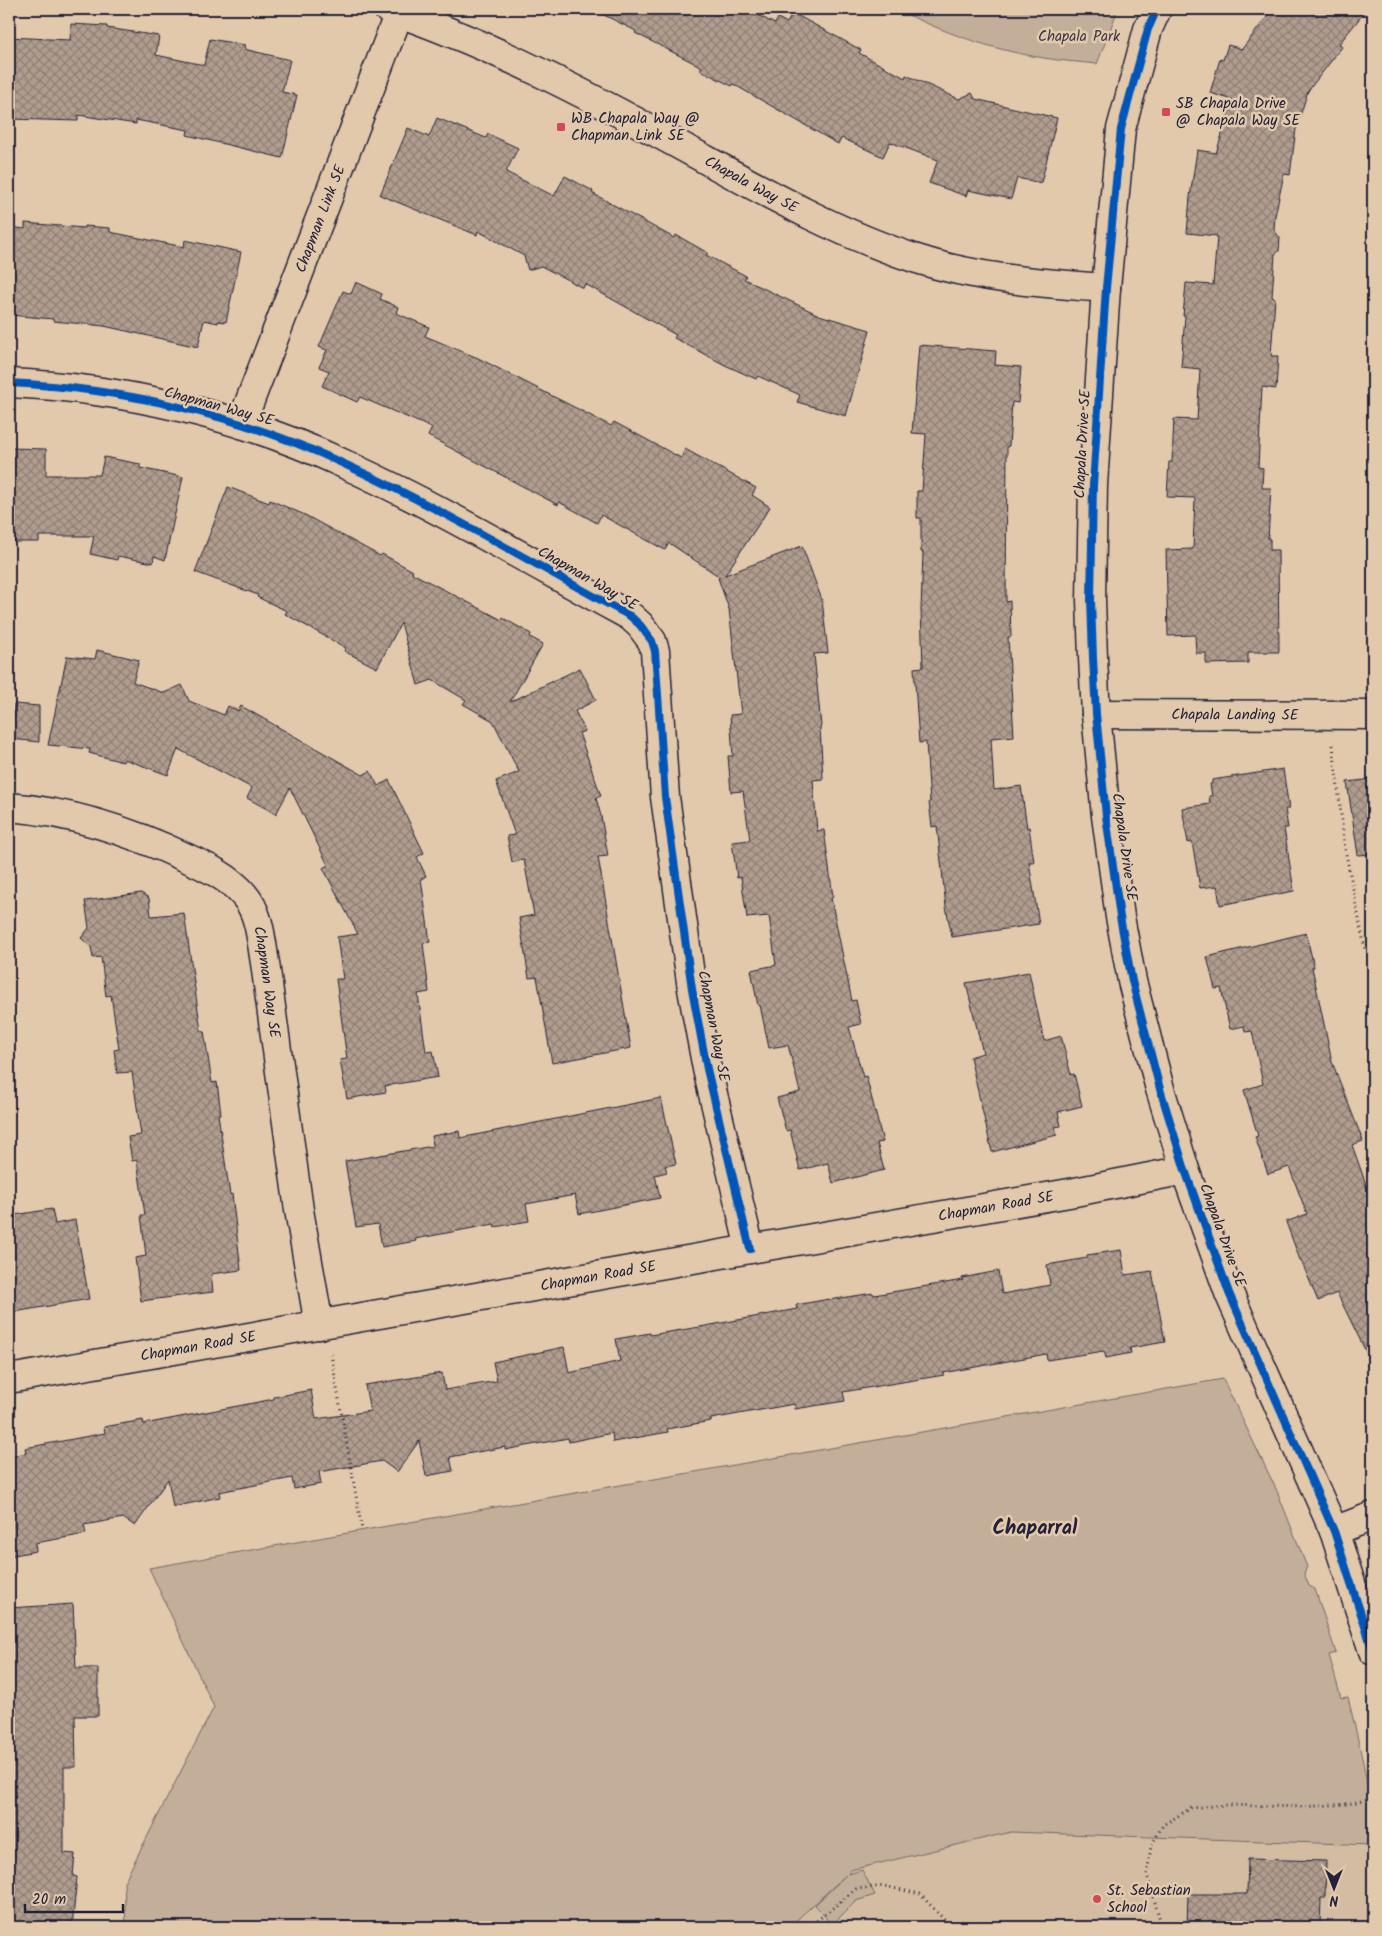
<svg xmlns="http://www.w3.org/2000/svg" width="1382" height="1936" viewBox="0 0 1382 1936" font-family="Kalam,sans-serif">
	<defs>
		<pattern id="building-cross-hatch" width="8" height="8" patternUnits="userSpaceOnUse" patternTransform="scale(1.25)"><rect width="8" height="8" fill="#b09d8e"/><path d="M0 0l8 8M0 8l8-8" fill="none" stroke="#8f8075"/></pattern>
	</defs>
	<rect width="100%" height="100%" fill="#e2c9ab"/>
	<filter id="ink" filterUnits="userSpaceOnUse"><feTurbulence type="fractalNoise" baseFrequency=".02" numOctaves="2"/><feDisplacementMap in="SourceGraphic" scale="10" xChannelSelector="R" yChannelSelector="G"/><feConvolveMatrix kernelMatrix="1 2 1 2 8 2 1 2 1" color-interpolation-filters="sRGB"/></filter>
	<g filter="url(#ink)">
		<path fill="#d3bca2" d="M 1011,1832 L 1373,1845 L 1373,1927 L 789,1927 L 851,1870 Z"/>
		<path fill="#c3ae99" stroke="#72686a" d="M 896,9 L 1118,9 L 1097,64 C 1079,62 1061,61 1044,58 C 992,50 942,32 896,9 Z
			M 1223,1379 L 1277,1491 L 1307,1567 L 1304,1573 L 1309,1586 L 1315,1589 L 1336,1653 L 1329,1655 L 1341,1698 L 1348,1697 C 1359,1745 1373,1795 1373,1845 L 1011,1832 L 851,1870 L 848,1874 L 862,1870 L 875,1895 L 856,1901 L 832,1925 L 815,1905 L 846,1875 L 789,1927 L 126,1927 L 124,1882 L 214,1707 L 149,1568 Z"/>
		<path fill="url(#building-cross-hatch)" stroke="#22223b" d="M 592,9 L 746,9 L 775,24 L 778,18 L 787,23 L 793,13 L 861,50 L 859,53 L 905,78 L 906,75 L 959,99 L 972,93 L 975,99 L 1057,118 L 1041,183 L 1017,178 L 1011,199 L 968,190 L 966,196 L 929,183 L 938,160 L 890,142 L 883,157 L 842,138 L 838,144 L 733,84 L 732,86 L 700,70 L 702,67 L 635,33 L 636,31 Z
			M 1273,9 L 1367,9 L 1339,44 L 1342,47 L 1308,91 L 1296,129 L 1290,175 L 1284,174 L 1275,216 L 1274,230 L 1280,238 L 1279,251 L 1275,254 L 1272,297 L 1275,298 L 1271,356 L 1278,356 L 1276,389 L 1262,387 L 1258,467 L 1263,468 L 1262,488 L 1271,488 L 1268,539 L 1270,539 L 1270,550 L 1278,550 L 1279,652 L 1248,652 L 1248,663 L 1206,664 L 1206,653 L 1196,653 L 1195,635 L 1168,636 L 1166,550 L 1193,549 L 1195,498 L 1167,497 L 1169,462 L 1172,462 L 1174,419 L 1197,420 L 1200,369 L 1181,367 L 1185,316 L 1183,316 L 1186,283 L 1213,285 L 1217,236 L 1187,233 L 1190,197 L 1197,150 L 1216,153 L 1233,100 L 1210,93 L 1220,59 L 1223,60 L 1228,45 L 1242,49 Z
			M 71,24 L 107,26 L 107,28 L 159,36 L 156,55 L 204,65 L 210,39 L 245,45 L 244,49 L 290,60 L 282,92 L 297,95 L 282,158 L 187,135 L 188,130 L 136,120 L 136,124 L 78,115 L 78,121 L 9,119 L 9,37 L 70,40 Z
			M 437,118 L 486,138 L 488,134 L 518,148 L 506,172 L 554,196 L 565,176 L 593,191 L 592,193 L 674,238 L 676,235 L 708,253 L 706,255 L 746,276 L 744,279 L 819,315 L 870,330 L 846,416 L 797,402 L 800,395 L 758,376 L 756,379 L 725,365 L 674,338 L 676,335 L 585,284 L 583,288 L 541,266 L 528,270 L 524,256 L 478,231 L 477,235 L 380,195 L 408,128 L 429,137 Z
			M 25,223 L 84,228 L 84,226 L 110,228 L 110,232 L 184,247 L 185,240 L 241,252 L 226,322 L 218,321 L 218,323 L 204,320 L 198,347 L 104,326 L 53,321 L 53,319 L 10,315 L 12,288 L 9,288 L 9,227 L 25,229 Z
			M 356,282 L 382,294 L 380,299 L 398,307 L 396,313 L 429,327 L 425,336 L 478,358 L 611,426 L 614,422 L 681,458 L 685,449 L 756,488 L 752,495 L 770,507 L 725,575 L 802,546 L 822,600 L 828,653 L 814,654 L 821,726 L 820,727 L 823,779 L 813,780 L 817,831 L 824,830 L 833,897 L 831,898 L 852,1001 L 856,1000 L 861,1024 L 849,1027 L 863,1077 L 866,1076 L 883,1142 L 877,1143 L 884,1170 L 833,1183 L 828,1163 L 800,1170 L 790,1130 L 786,1131 L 777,1098 L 800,1092 L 788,1045 L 769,1048 L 760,1005 L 758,1006 L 751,970 L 776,965 L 769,916 L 747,918 L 741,877 L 737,878 L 732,842 L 750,840 L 743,791 L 731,792 L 728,756 L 733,756 L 730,715 L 741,714 L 729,609 L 718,578 L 720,577 L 669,543 L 665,550 L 601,515 L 597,523 L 559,502 L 558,505 L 428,436 L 432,428 L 360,397 L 357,402 L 322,386 L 329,371 L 319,367 L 327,350 L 319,347 L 343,291 L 351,294 Z
			M 919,345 L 996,351 L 995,365 L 1021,367 L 1018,403 L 1012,402 L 1009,446 L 1007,446 L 1006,602 L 1010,601 L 1011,637 L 1008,637 L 1014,736 L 991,738 L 994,790 L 1021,786 L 1027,828 L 1029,827 L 1034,862 L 1029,862 L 1039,924 L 952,937 L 946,907 L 937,826 L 932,827 L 929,802 L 930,802 L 926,742 L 919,743 L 914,668 L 923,667 L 921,610 L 923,552 L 921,552 L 921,518 L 917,518 L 917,491 L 922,491 L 926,434 L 912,433 Z
			M 10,448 L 46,449 L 46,475 L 100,475 L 104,457 L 140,464 L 140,468 L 183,477 L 165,560 L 154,556 L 153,563 L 118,556 L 117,560 L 90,554 L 94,536 L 39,536 L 39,542 L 14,542 L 13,486 L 10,486 Z
			M 228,487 L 269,503 L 270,500 L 305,515 L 380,556 L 382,554 L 413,571 L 412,573 L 502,620 L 503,618 L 531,634 L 530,637 L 543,644 L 510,702 L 580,668 L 596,700 L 575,711 L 585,731 L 579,733 L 601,796 L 596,798 L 601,816 L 608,856 L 598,857 L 631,1048 L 552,1063 L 537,977 L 529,978 L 519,918 L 534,915 L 524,860 L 512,862 L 507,836 L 515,835 L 496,781 L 519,772 L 493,721 L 463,704 L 466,700 L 432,680 L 418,685 L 401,623 L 377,668 L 344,651 L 346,648 L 285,614 L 287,611 L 257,597 L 258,595 L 195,572 Z
			M 97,650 L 139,660 L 133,682 L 164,693 L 182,685 L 189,701 L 224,715 L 228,706 L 238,711 L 241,706 L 363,775 L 370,771 L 378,786 L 389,780 L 424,853 L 417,857 L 426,876 L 421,879 L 430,942 L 423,943 L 429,992 L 418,994 L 426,1052 L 433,1051 L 438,1077 L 385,1086 L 386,1092 L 347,1099 L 340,1060 L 347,1059 L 336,979 L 343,979 L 337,937 L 358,934 L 323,868 L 328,865 L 290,788 L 276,814 L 247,798 L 252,788 L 178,749 L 168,775 L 124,759 L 123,762 L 89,753 L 90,749 L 48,745 L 67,656 L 95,659 Z
			M 14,704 L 39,706 L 39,742 L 11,739 Z
			M 1283,769 L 1289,809 L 1285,809 L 1288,828 L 1284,828 L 1294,891 L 1220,905 L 1217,886 L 1200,888 L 1192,842 L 1188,843 L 1182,808 L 1210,804 L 1209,796 L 1212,796 L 1210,784 L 1212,784 L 1212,780 Z
			M 1373,779 L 1373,854 L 1358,855 L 1347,782 Z
			M 141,893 L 149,898 L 151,916 L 184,913 L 201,1031 L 204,1031 L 212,1083 L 217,1082 L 221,1114 L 218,1114 L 230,1195 L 232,1194 L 241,1270 L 211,1274 L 213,1292 L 141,1301 L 135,1258 L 146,1256 L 141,1215 L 145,1215 L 137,1160 L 132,1161 L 128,1137 L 141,1135 L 132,1072 L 117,1073 L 114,1050 L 119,1049 L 111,995 L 106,996 L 101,957 L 93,958 L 91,947 L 81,938 L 89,928 L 85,901 Z
			M 1306,933 L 1314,967 L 1312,967 L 1332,1062 L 1363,1141 L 1352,1145 L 1373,1204 L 1373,1366 L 1337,1293 L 1318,1301 L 1301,1260 L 1300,1260 L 1286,1222 L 1307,1214 L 1289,1167 L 1268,1174 L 1255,1137 L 1258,1136 L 1244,1090 L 1263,1084 L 1252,1031 L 1245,1032 L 1244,1026 L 1230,1029 L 1221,988 L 1215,989 L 1207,957 Z
			M 1029,972 L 1044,1041 L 1061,1036 L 1071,1075 L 1074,1074 L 1082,1106 L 1058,1112 L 1061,1126 L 1055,1127 L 1057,1135 L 992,1152 L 970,1057 L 983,1053 L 966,983 Z
			M 661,1098 L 676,1164 L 665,1166 L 667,1172 L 655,1175 L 660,1198 L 579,1214 L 575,1195 L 526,1204 L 529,1221 L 495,1227 L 494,1224 L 415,1239 L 416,1241 L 382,1247 L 378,1224 L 356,1227 L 345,1161 L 433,1146 L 432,1136 L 459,1131 L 460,1138 Z
			M 52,1209 L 55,1224 L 75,1220 L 89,1299 L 9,1313 L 9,1216 Z
			M 1121,1250 L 1125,1275 L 1152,1271 L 1165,1342 L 1130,1348 L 1131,1353 L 1106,1358 L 1104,1351 L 1047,1360 L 1046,1354 L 943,1373 L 944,1375 L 843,1392 L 845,1401 L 795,1409 L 794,1404 L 711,1419 L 711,1421 L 667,1429 L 668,1432 L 613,1442 L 612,1433 L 569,1442 L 568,1438 L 505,1450 L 505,1447 L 450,1457 L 453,1471 L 426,1476 L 419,1441 L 397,1472 L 382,1461 L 319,1472 L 321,1484 L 294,1489 L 292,1478 L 219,1492 L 220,1497 L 173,1507 L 168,1479 L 135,1526 L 123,1518 L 84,1525 L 86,1534 L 35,1543 L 36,1551 L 9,1556 L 9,1457 L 26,1453 L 25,1448 L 105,1433 L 104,1427 L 143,1420 L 144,1424 L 274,1399 L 274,1397 L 311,1390 L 316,1419 L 370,1411 L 365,1385 L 442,1373 L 445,1390 L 497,1381 L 493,1362 L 564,1347 L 569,1373 L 620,1361 L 616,1339 L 650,1333 L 650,1335 L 700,1327 L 797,1309 L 796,1305 L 829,1299 L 829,1300 L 873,1293 L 874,1295 L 963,1280 L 962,1278 L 998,1271 L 1002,1294 L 1050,1285 L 1047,1265 L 1087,1258 L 1087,1255 Z
			M 73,1604 L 76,1668 L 98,1668 L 98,1716 L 75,1716 L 76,1767 L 64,1767 L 64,1853 L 75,1854 L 73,1876 L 77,1877 L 72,1927 L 9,1927 L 9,1608 Z
			M 1248,1859 L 1326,1861 L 1325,1898 L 1321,1898 L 1320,1927 L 1187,1927 L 1188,1894 L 1247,1894 Z"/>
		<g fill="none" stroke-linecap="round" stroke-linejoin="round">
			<g stroke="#22223b" stroke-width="31">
				<g id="minor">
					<path id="s1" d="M 388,9 C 490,44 586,94 681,146 C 758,188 833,232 917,259 C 978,279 1042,283 1106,288"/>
					<path d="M 1157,9 L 1148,29 L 1121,129 L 1106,288 L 1093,485 L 1091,600 L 1093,658 L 1096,714 L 1106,816 L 1120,917 L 1132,981 L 1160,1089 L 1185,1170 L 1229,1293 L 1334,1531 L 1373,1651"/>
					<path d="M 9,383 C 122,388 239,415 342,463 C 432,504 519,555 606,603 L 630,616 L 640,625 L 652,641 L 655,651 L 665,797 L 692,989 L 707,1069 L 750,1249"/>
					<path id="s2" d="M 241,424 L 399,13"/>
					<path id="s3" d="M 1096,714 L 1373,715"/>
					<path id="s4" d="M 9,807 C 72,812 130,831 187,858 C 207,867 230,878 244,895 C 260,913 261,940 265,963 L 299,1210 L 319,1325"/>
					<path id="s5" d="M 9,1379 L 1075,1192 L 1185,1170"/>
					<path d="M 1334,1531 L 1373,1516"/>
				</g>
			</g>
			<path stroke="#22223b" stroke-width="3" stroke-dasharray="1 4" stroke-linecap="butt" d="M 1333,745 L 1345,849 L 1365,949 L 1373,948
				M 331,1354 L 362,1530
				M 809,1927 L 856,1889 L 884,1886 L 920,1894 L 951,1927
				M 1162,1927 L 1147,1875 L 1151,1846 L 1163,1825 L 1191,1808 L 1227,1805 L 1302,1807 L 1347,1804 L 1373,1799"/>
			<use href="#minor" stroke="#e2c9ab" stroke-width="28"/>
			<g stroke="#e2c9ab" stroke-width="11">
				<path id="cycleway" d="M 1157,9 L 1148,29 L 1121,129 L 1106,288 L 1093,485 L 1091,600 L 1093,658 L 1096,714 L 1106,816 L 1120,917 L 1132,981 L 1160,1089 L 1185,1170 L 1229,1293 L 1334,1531 L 1373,1651
					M 9,383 C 122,388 239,415 342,463 C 432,504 519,555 606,603 L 630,616 L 640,625 L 652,641 L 655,651 L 665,797 L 692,989 L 707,1069 L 750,1249"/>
			</g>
			<use href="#cycleway" stroke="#0057b8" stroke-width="8"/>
		</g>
	</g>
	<g fill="#d1495b" stroke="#e2c9ab" stroke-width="2">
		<rect x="1161" y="107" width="10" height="10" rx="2.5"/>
		<rect x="556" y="122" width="10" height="10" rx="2.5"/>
		<circle cx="1097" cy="1899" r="5"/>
	</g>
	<g text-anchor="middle" stroke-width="5" stroke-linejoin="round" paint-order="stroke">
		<g font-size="15" fill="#3a3749" stroke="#e2c9ab">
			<text x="1079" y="41">Chapala Park</text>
		</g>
		<g font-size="15" fill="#22223b" stroke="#e2c9ab" text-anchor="start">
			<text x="1176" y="108">SB Chapala Drive<tspan x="1176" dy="17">@ Chapala Way SE</tspan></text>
			<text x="571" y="123">WB Chapala Way @<tspan x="571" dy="17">Chapman Link SE</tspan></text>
			<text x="1107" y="1895">St. Sebastian<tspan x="1107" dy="17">School</tspan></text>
		</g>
		<g font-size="15" fill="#22223b" stroke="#e2c9ab">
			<text dy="5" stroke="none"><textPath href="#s1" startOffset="404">Chapala Way SE</textPath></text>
			<text dy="5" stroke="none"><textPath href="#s2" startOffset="220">Chapman Link SE</textPath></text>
			<text transform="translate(219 406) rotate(15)" y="5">Chapman Way SE</text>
			<text transform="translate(1082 444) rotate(-87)" y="5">Chapala Drive SE</text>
			<text transform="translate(588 578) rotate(30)" y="5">Chapman Way SE</text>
			<text dy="5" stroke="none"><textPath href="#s3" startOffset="139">Chapala Landing SE</textPath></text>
			<text transform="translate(1125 847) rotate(82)" y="5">Chapala Drive SE</text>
			<text dy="5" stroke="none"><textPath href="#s4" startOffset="346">Chapman Way SE</textPath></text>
			<text transform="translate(714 1026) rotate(79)" y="5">Chapman Way SE</text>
			<text dy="5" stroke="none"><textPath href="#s5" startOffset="1002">Chapman Road SE</textPath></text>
			<text transform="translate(1223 1235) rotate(70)" y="5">Chapala Drive SE</text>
			<text dy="5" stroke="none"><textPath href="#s5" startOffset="598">Chapman Road SE</textPath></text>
			<text dy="5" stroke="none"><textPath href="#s5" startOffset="192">Chapman Road SE</textPath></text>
		</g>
		<g font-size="20" font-weight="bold" fill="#22223b" stroke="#e2c9ab">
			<text x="1035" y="1534">Chaparral</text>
		</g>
	</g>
	<rect width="1382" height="1936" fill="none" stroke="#e2c9ab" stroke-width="30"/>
	<rect x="15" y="15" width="1352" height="1906" fill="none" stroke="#22223b" stroke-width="2" filter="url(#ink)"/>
	<g transform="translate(1334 1888) rotate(180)" stroke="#e2c9ab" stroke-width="4" paint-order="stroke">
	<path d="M0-4L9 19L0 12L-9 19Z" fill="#22223b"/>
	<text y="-8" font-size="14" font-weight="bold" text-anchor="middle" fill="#22223b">N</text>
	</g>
	<path d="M25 1904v8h98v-8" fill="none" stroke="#22223b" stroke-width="2.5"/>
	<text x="32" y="1904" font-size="15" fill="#22223b" stroke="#e2c9ab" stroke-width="4" paint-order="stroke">20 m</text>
</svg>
